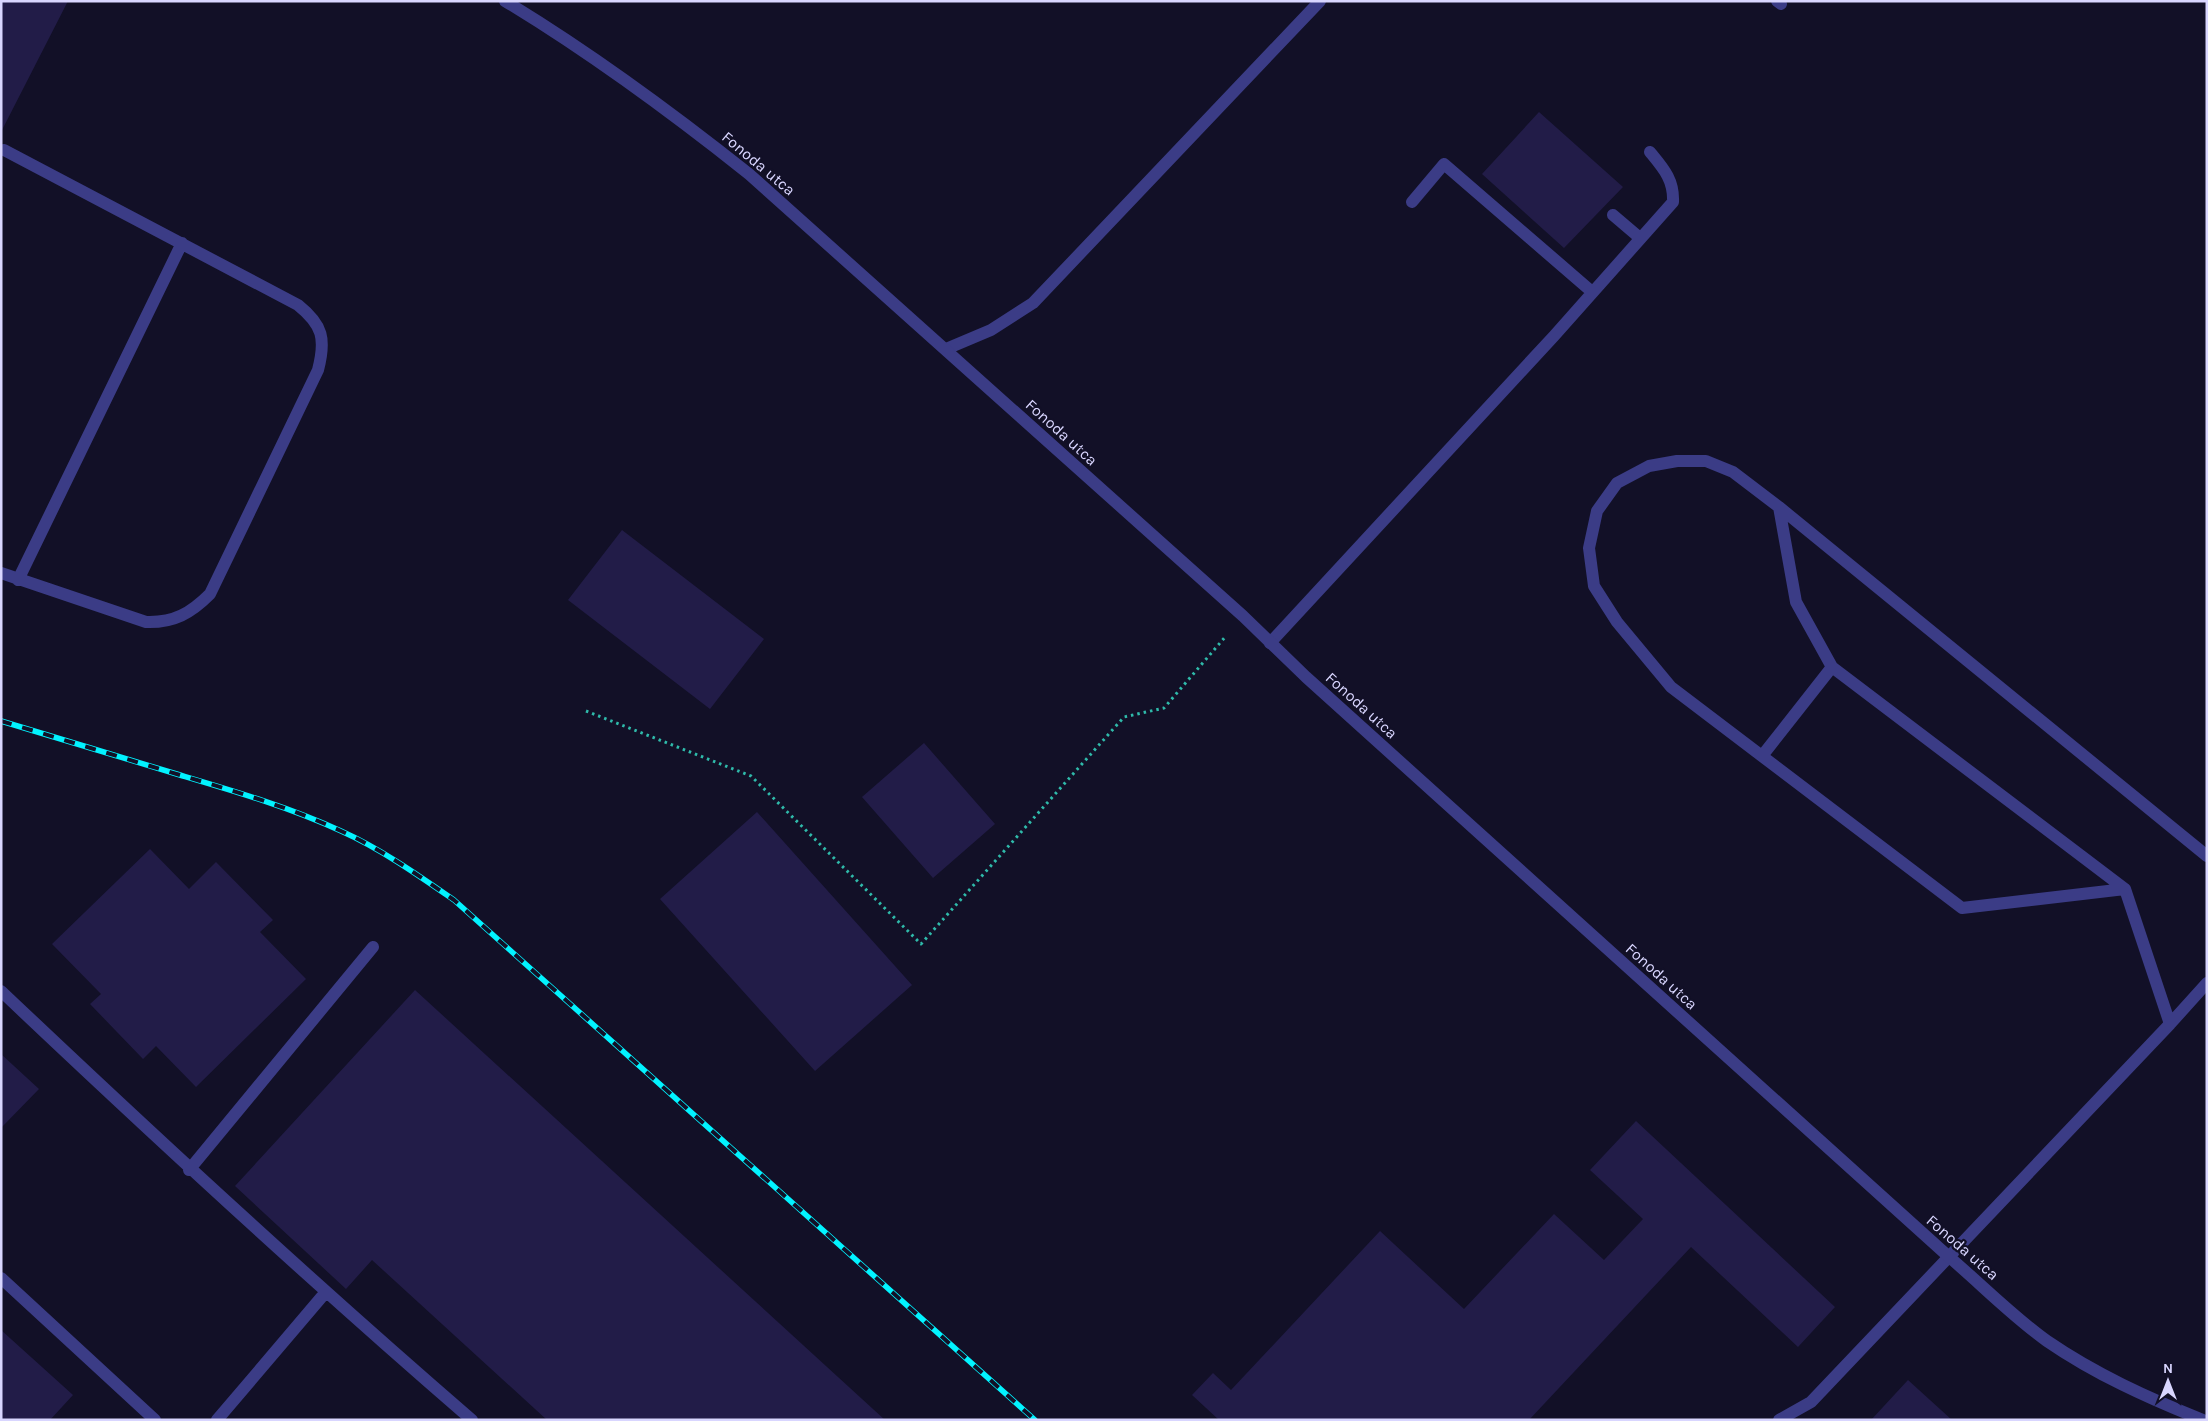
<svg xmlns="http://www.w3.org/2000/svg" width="2208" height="1421" viewBox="0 0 2208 1421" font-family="Karla,sans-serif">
	<rect width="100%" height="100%" fill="#121027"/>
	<path fill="#221c48" d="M 1,1 L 68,1 L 1,132 Z
		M 1539,112 L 1623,187 L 1564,248 L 1482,174 Z
		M 622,530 L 764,639 L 710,709 L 568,600 Z
		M 924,743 L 995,824 L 933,878 L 862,797 Z
		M 757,812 L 912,985 L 815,1071 L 660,899 Z
		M 150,849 L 189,889 L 216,862 L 273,920 L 260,932 L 306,979 L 196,1087 L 156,1046 L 143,1059 L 90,1004 L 101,994 L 52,944 Z
		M 415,990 L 885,1420 L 547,1420 L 372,1260 L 346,1289 L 235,1186 Z
		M 1,1054 L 39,1089 L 1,1128 Z
		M 1636,1121 L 1835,1307 L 1798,1347 L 1691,1247 L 1529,1420 L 1219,1420 L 1192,1395 L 1213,1373 L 1231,1390 L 1380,1231 L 1464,1309 L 1554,1214 L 1604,1260 L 1643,1219 L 1590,1170 Z
		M 1,1330 L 73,1395 L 50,1420 L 1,1420 Z
		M 1908,1380 L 1952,1420 L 1871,1420 Z"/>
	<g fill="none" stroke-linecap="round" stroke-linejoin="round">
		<path stroke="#2fbaaa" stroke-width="3" stroke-dasharray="2.5 4" stroke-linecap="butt" d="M 586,711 L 751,776 L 921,944 L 1124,717 L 1164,708 L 1226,636"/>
		<path stroke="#3b3c86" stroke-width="12" d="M 1777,1 L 1781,4
			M 1412,202 L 1444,164 L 1591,291
			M 1613,215 L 1640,238
			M 946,349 L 991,330 L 1033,303 L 1320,1
			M 1779,507 L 2207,856
			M 1,573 L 146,622 C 174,623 191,613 210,594 L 318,370 C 326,339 323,325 298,305 L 4,150
			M 18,580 L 182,243
			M 1270,643 L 1554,336 L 1673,202 C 1674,180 1664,169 1650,152
			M 1762,756 L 1832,667
			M 1,991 C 156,1138 311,1281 472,1420
			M 2170,1024 L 2207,983
			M 189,1170 L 373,947
			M 1,1278 L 155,1420
			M 217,1420 L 325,1293
			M 1779,1420 L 1811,1402 L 2170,1024 L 2125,889 L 1832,667 L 1796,602 L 1779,507 L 1733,472 L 1706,461 L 1677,461 L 1649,466 L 1617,483 L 1597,511 L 1589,548 L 1594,586 L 1617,622 L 1671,687 L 1962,908 L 2125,889"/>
		<path stroke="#3b3c86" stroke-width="12" d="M 505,1 C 591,53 671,112 749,174 L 1243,616 L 1306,677 L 1948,1256 C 1981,1284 2012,1316 2047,1341 C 2095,1374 2148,1398 2203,1420"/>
		<g stroke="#02f3ff" stroke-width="5.5">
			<path id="rail" d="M 1,721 C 61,739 120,757 180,775 C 234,791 289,807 341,831 C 381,849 418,875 454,900 L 1035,1420"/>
		</g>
		<use href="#rail" stroke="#121027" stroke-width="4" stroke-dasharray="11" stroke-linecap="butt"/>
	</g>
	<g text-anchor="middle" stroke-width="4.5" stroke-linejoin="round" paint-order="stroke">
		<g font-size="16" fill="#d9d6ff" stroke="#121027">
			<text transform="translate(759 163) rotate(40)" y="6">Fonoda utca</text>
			<text transform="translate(1062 432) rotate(42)" y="6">Fonoda utca</text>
			<text transform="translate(1362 705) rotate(42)" y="6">Fonoda utca</text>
			<text transform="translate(1662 976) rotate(42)" y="6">Fonoda utca</text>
			<text transform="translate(1963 1247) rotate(41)" y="6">Fonoda utca</text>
		</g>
	</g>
	<rect width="2208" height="1421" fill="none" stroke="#d9d6ff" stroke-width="5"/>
	<g transform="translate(2168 1381)" stroke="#121027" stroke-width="4" paint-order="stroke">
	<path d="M0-4L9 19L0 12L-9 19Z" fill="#d9d6ff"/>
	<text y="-8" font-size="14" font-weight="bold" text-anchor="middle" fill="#d9d6ff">N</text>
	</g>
</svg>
